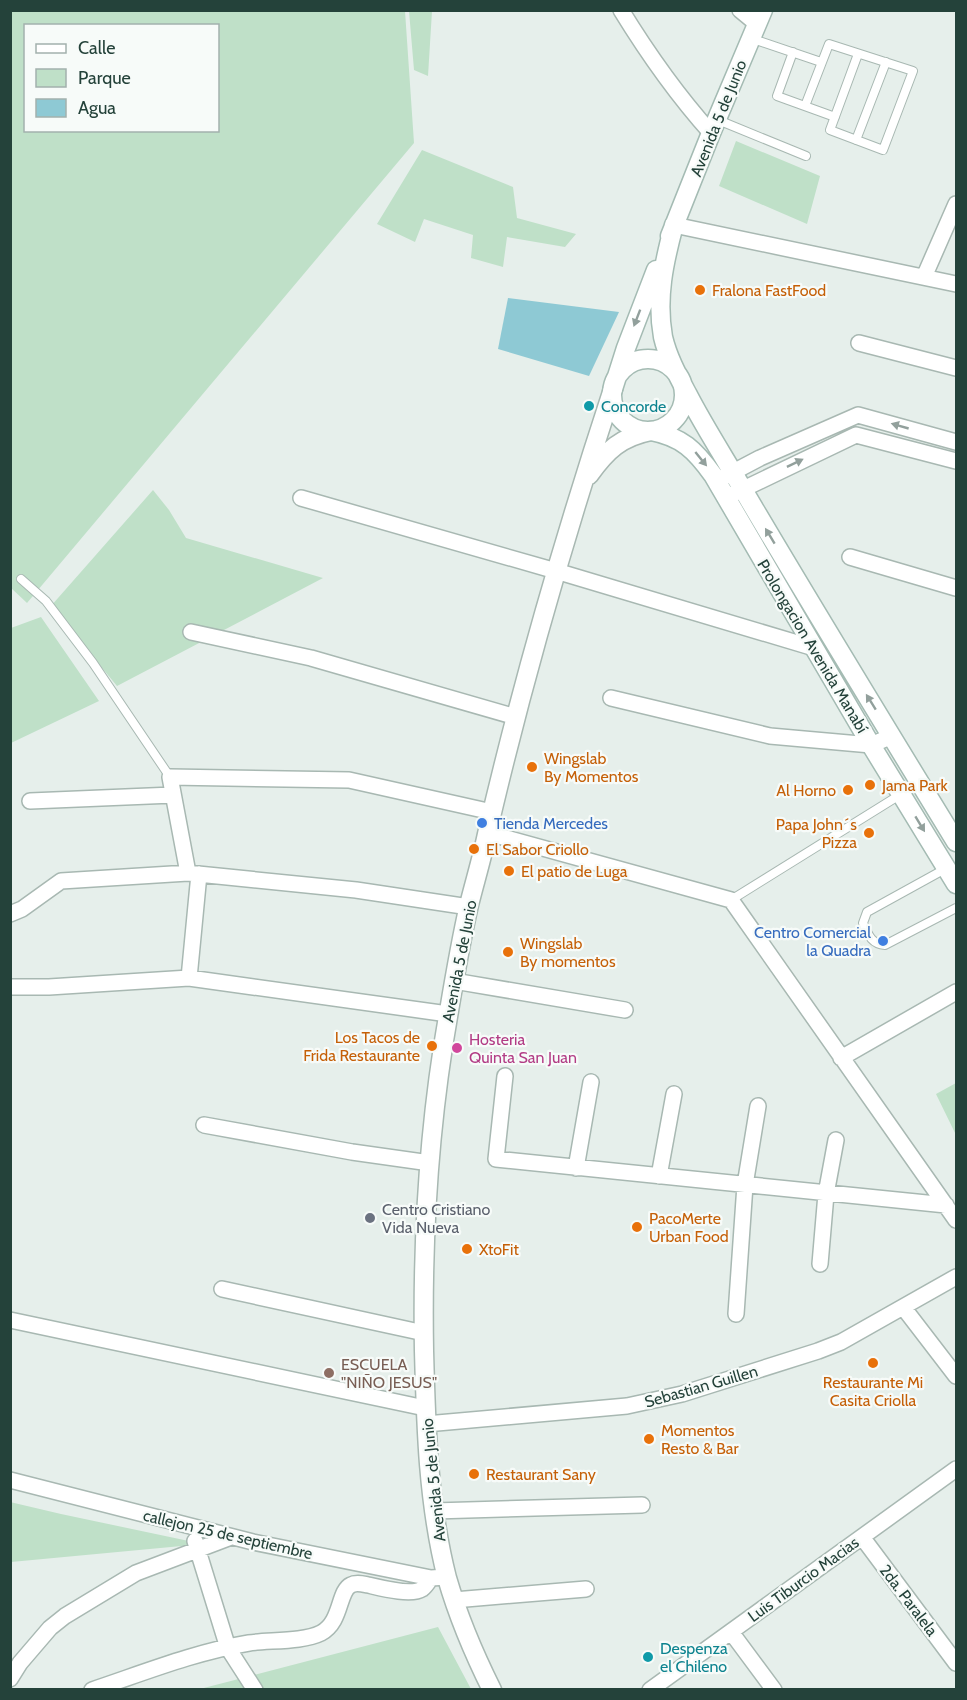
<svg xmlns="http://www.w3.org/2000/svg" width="967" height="1700" viewBox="0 0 967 1700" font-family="Cabin,sans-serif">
	<rect width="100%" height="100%" fill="#e6efeb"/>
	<path fill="#bfe0c8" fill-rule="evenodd" d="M 10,11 L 405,11 L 414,143 L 27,603 L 10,587 ZM 26,26 L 218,26 L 218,130 L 26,130 Z
		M 409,11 L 432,11 L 428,76 L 414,70 Z
		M 736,141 L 820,176 L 807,224 L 719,186 Z
		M 422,150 L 513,187 L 517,218 L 576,234 L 565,247 L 507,237 L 503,267 L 471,258 L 473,235 L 424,219 L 415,242 L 377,224 Z
		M 153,490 L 169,510 L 186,538 L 323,578 L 117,686 L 51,606 Z
		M 41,617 L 99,701 L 11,743 L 11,628 Z
		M 956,1083 L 956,1135 L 936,1094 Z
		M 10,1502 L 61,1514 L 203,1544 L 11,1562 Z
		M 438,1627 L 471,1689 L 196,1690 Z"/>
	<path fill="#8ec9d4" d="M 508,298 L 619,312 L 589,376 L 498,349 Z"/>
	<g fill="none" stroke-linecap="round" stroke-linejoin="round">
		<g stroke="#a8b8b2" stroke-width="10">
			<path id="service" d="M 753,39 L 821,62
				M 793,52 L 777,96 L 835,117
				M 805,106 L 829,44 L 913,71 L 883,150 L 830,130 L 858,54
				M 718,120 L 806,156
				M 856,140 L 886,62
				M 21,579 L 46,601 L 93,663 L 170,777
				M 945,869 L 867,912 L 863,923 C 868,934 871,944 885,945 L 956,908
				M 731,900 L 919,783"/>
		</g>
		<g stroke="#a8b8b2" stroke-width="18">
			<path id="minor" d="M 621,10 C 648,54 677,95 711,133
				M 740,10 L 757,24
				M 674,225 L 956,284
				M 924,277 L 956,204
				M 859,343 L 956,368
				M 722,478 L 760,458 L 858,415 L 956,442
				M 733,494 L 856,435 L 956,461
				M 301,498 L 556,571 L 814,648
				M 850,557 L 956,588
				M 191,632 L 311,658 L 516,717
				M 611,698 L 770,736 L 871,745 L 892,736
				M 30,801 L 173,795
				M 488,833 L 731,900 L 956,1220
				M 188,873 L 170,777 L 349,780 L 492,812
				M 10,914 L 22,909 L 61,881 L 188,873 L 356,890 L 469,907
				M 189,978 L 199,874
				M 454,981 L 625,1010
				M 10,987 L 49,987 L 189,978 L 448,1014
				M 841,1058 L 956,992
				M 505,1076 L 496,1159 L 946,1205
				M 204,1125 L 352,1152 L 430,1163
				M 576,1168 L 591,1082
				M 659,1176 L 674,1094
				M 820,1264 L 826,1194 L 836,1140
				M 222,1289 L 424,1333
				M 903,1307 L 956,1376
				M 736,1314 L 745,1185 L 758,1106
				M 10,1320 L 425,1408
				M 426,1424 L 627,1406 L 682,1394 L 818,1351 L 841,1342 L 956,1277
				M 10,1480 L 253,1542 L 431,1578 L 447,1577
				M 434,1511 L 642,1505
				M 862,1537 L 956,1663
				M 195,1541 L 228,1648 L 255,1690
				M 454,1600 L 586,1589
				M 731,1632 L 774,1690
				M 10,1679 L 20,1663 L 50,1628 L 65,1616 L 136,1573 L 231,1537
				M 92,1690 C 143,1673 195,1652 249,1643 C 269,1640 303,1642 321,1633 C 342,1622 338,1591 351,1585 C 356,1582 363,1584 368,1585 C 381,1588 411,1596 422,1589 C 426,1586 428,1582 431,1578
				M 650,1690 L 956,1469"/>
		</g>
		<g stroke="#a8b8b2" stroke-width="21">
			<path id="tertiary" d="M 589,475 C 607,450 621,437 651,431
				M 492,1690 C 474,1654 458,1616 447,1578 C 428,1504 426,1427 424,1351 C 422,1238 429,1122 449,1011 C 455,975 461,940 469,905 C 475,881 482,858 487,834 C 522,683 565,535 613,389"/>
		</g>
		<g stroke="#a4bbb3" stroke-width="21">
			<path id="secondary" d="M 674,225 C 664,262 656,298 663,337 C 668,358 678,376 688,395 C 705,428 726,460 745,493 C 814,610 885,726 956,842
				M 670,236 L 711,133 L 763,10
				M612 395a36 36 0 1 1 72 0a36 36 0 1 1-72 0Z
				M 613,389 L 626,348 L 656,270
				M 651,431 C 682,437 695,450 713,475 L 871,745 L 956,884"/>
		</g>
		<use href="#service" stroke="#fff" stroke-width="8"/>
		<use href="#minor" stroke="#fff" stroke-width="15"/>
		<use href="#tertiary" stroke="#fff" stroke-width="18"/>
		<use href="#secondary" stroke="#fff" stroke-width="18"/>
	</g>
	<defs><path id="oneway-solid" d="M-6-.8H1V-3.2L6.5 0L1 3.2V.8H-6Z" transform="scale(1.5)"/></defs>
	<g fill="#92a09c">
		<use href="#oneway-solid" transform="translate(637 318) rotate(111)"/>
		<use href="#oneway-solid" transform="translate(900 426) rotate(-164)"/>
		<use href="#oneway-solid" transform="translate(701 459) rotate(51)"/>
		<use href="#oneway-solid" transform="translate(795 463) rotate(-26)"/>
		<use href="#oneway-solid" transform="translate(770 536) rotate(-121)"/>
		<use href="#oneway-solid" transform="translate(871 702) rotate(-122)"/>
		<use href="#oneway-solid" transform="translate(920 824) rotate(59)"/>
	</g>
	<g fill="#e8710a" stroke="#f7fbf9" stroke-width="2">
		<circle cx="700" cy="290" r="6"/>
		<circle cx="532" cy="767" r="6"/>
		<circle cx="870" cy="785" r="6"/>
		<circle cx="848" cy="790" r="6"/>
		<circle cx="869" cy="833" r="6"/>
		<circle cx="474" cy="849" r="6"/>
		<circle cx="509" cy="871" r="6"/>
		<circle cx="508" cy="952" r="6"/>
		<circle cx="432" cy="1046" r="6"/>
		<circle cx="637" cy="1227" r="6"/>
		<circle cx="467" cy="1249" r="6"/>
		<circle cx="873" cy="1363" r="6"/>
		<circle cx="649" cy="1439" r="6"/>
		<circle cx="474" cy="1474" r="6"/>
	</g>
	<g fill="#0f9aa8" stroke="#f7fbf9" stroke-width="2">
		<circle cx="589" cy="406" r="6"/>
		<circle cx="648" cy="1657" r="6"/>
	</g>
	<g fill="#3f7fe0" stroke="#f7fbf9" stroke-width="2">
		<circle cx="482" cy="823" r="6"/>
		<circle cx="883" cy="941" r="6"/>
	</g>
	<circle fill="#d1479c" stroke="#f7fbf9" stroke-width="2" cx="457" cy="1048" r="6"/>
	<circle fill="#6b7280" stroke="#f7fbf9" stroke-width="2" cx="370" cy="1218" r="6"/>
	<circle fill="#8d6e63" stroke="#f7fbf9" stroke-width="2" cx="329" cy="1373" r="6"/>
	<g text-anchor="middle" stroke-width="4.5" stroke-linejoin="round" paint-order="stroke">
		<g font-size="16" fill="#24423a" stroke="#f7fbf9">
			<text transform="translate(718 118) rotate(-68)" y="6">Avenida 5 de Junio</text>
			<text transform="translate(813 646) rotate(59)" y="6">Prolongacion Avenida Manabí</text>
			<text transform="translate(459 961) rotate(-79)" y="6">Avenida 5 de Junio</text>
			<text transform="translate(701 1386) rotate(-16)" y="6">Sebastian Guillen</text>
			<text transform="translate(433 1480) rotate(-96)" y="6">Avenida 5 de Junio</text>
			<text transform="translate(228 1534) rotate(13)" y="6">callejon 25 de septiembre</text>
			<text transform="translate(803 1579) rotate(-36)" y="6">Luis Tiburcio Macias</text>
			<text transform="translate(909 1600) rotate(53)" y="6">2da. Paralela</text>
		</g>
		<g font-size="16" fill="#c56008" stroke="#f7fbf9" text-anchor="start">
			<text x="712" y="296">Fralona FastFood</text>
			<text x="544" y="764">Wingslab<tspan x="544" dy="18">By Momentos</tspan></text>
			<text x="882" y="791">Jama Park</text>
			<text x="836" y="796" text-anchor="end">Al Horno</text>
			<text x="857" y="830" text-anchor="end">Papa John´s<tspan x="857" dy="18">Pizza</tspan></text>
			<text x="486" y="855">El Sabor Criollo</text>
			<text x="521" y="877">El patio de Luga</text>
			<text x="520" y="949">Wingslab<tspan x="520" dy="18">By momentos</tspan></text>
			<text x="420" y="1043" text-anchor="end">Los Tacos de<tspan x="420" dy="18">Frida Restaurante</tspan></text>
			<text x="649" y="1224">PacoMerte<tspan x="649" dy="18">Urban Food</tspan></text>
			<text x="479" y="1255">XtoFit</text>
			<text x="873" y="1388" text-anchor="middle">Restaurante Mi<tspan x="873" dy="18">Casita Criolla</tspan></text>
			<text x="661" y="1436">Momentos<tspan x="661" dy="18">Resto &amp; Bar</tspan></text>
			<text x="486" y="1480">Restaurant Sany</text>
		</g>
		<g font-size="16" fill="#0d838f" stroke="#f7fbf9" text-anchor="start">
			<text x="601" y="412">Concorde</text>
			<text x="660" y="1654">Despenza<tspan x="660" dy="18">el Chileno</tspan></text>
		</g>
		<g font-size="16" fill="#366cbe" stroke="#f7fbf9" text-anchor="start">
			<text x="494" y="829">Tienda Mercedes</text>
			<text x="871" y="938" text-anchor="end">Centro Comercial<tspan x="871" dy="18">la Quadra</tspan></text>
		</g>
		<g font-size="16" fill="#b23c85" stroke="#f7fbf9" text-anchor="start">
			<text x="469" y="1045">Hosteria<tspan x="469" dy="18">Quinta San Juan</tspan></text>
		</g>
		<g font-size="16" fill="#5b616d" stroke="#f7fbf9" text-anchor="start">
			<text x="382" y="1215">Centro Cristiano<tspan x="382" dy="18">Vida Nueva</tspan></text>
		</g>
		<g font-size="16" fill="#785e54" stroke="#f7fbf9" text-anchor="start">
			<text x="341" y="1370">ESCUELA<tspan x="341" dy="18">"NIÑO JESUS"</tspan></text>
		</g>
	</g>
	<rect width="967" height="1700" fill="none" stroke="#24423a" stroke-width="24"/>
	<rect x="24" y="24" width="195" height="108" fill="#f7fbf9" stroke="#a3b1ad" stroke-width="1.5"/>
	<rect x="36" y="44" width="30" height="9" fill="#ffffff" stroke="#a3b1ad" stroke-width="1.5"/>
	<text x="78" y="54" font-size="18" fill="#24423a">Calle</text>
	<rect x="36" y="69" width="30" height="18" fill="#bfe0c8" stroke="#a3b1ad" stroke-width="1.5"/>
	<text x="78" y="84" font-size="18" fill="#24423a">Parque</text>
	<rect x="36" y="99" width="30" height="18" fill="#8ec9d4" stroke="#a3b1ad" stroke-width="1.5"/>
	<text x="78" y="114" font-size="18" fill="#24423a">Agua</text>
</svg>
